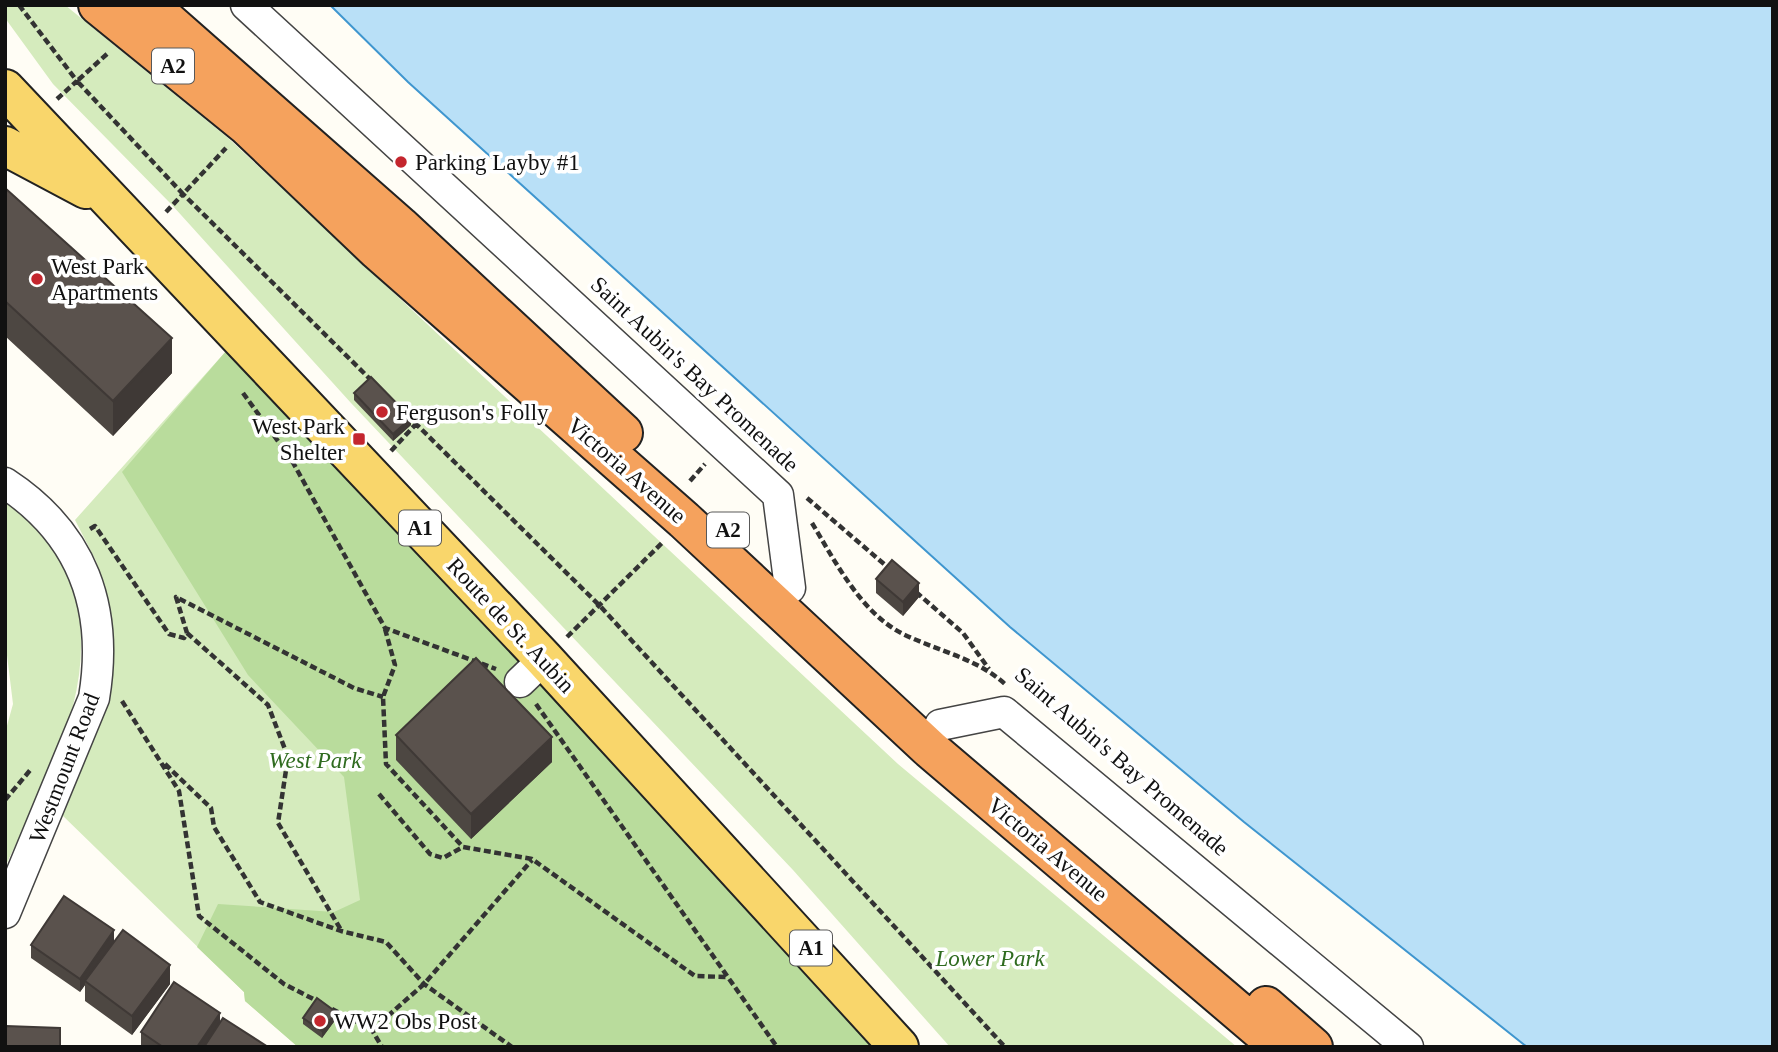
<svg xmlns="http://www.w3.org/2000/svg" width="1778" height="1052" viewBox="0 0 1778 1052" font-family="Georgia,serif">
	<rect width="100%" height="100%" fill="#fffdf5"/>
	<path fill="#d5ebbd" d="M 5,5 L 65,5 L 227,137 L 898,764 L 1237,1047 L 950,1047 L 793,870 L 351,403 L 172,205 L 53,84 L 5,18 Z
		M 227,350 L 840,1005 L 298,1047 L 245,1001 L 244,992 L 61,814 L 101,723 L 113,642 L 96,561 L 75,520 Z
		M 5,496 C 27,519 53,540 68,568 C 73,577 74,589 76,599 C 98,695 44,783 5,867 L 5,733 L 13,704 L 5,639 Z"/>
	<path fill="#b9dc9c" d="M 227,350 L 840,1005 L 876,1047 L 298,1047 L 245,1001 L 244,992 L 197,947 L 218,904 L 334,912 L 360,900 L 344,777 L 248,675 L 122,472 Z"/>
	<path fill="#b9e0f7" stroke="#3f96cf" stroke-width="2" d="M 330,5 L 1773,5 L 1773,1047 L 1527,1047 L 1244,822 L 1010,627 L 408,82 Z"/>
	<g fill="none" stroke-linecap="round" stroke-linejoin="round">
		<g stroke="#444" stroke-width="33">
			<path id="minor" d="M 246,5 L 778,495 L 790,588
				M 5,483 C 83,534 109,608 94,698 L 5,913
				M 520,682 L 544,659
				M 940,725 L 1004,712 L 1408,1047"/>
		</g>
		<g stroke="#222" stroke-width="42">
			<path id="major" d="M 5,89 L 544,659 L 899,1047
				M 5,146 L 86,189"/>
		</g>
		<g stroke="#222" stroke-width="42">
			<path id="highway" d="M 98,5 L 247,126 L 377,250 L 684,520 L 930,749 L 1280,1047
				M 149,5 L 400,226 L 623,433
				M 1266,1006 L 1313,1047"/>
		</g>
		<path stroke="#333" stroke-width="4.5" stroke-dasharray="7 3.5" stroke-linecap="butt" d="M 19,5 L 77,81 L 57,99
			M 107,54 L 77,81 L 183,194 L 226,148
			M 166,212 L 183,194 L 373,382
			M 243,393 L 291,459 L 385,628 L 496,669
			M 407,415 L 600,606 L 1005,1047
			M 391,451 L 416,424
			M 690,481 L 705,464
			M 807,498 L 891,570
			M 812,523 C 835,561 861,613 903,634 C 938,651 976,658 1005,684
			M 90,529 L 95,526 L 169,634 L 184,638 L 187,633 L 176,597 L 354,688 L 383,697
			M 916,592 L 963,633 L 989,669
			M 385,629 L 395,665 L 383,697 L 386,764 L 463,847 L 532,859 L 695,976 L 727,977
			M 187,633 L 268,705 L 288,757 L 278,823 L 341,930
			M 567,637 L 663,542
			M 122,701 L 179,791 L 199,916 L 284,984 L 321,1003
			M 536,704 L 777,1047
			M 165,764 L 211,808 L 214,827 L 260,902 L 341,931 L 386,942 L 424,984 L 512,1047
			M 379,794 L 430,854 L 443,858 L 463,847
			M 5,800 L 32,768
			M 332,1009 L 372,1030 L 382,1047
			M 372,1030 L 424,984 L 532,860"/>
		<use href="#minor" stroke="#fff" stroke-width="30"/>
		<use href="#major" stroke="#f9d66b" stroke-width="38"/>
		<use href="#highway" stroke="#f5a25d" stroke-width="38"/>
	</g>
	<path fill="#4d4742" d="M 5,188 L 172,373 L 113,436 L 5,336 Z
		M 354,393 L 411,425 L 393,441 L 354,400 Z
		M 876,579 L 919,597 L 903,616 L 876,593 Z
		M 396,735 L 552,762 L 471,839 L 396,760 Z
		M 114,943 L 170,984 L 132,1035 L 85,1001 L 85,985 L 80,992 L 31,958 L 31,945 Z
		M 303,1018 L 336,1019 L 322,1038 L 303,1024 Z
		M 220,1022 L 268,1047 L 143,1047 L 141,1045 L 141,1032 Z"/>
	<path fill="#3f3936" d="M 172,338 L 172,373 L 113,436 L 113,401 Z
		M 411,418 L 411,425 L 393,441 L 393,434 Z
		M 919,583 L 919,597 L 903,616 L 903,602 Z
		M 552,737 L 552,762 L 471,839 L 471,814 Z
		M 114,930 L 114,944 L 85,981 L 85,985 L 80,992 L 80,979 Z
		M 170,965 L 170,984 L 132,1035 L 132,1016 Z
		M 336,1012 L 336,1019 L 322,1038 L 322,1031 Z
		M 220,1013 L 220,1027 L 207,1047 L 197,1047 Z"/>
	<path fill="#5a524d" stroke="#3f3936" stroke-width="2" d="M 5,188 L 172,338 L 113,401 L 5,301 Z
		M 371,377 L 411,418 L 393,434 L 354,393 Z
		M 892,560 L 919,583 L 903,602 L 876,579 Z
		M 476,658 L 552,737 L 471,814 L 396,735 Z
		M 64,896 L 114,930 L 80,979 L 31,945 Z
		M 123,930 L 170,965 L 132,1016 L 85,981 Z
		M 174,982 L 220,1013 L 197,1047 L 163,1047 L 141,1032 Z
		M 317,998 L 336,1012 L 322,1031 L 303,1018 Z
		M 223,1018 L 268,1047 L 204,1047 Z
		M 6,1026 L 60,1028 L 60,1047 L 5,1047 Z"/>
	<g fill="#c4262e" stroke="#fff" stroke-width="2.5">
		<circle cx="401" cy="162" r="7"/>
		<circle cx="37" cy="279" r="7"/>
		<circle cx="382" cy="412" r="7"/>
		<rect x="352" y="432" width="14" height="14" rx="3.5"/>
		<circle cx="320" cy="1021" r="7"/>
	</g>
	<g text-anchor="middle" stroke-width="7" stroke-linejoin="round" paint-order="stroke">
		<g fill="#fff" stroke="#585858" stroke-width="2">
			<rect x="152" y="48.5" width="42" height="35" rx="5"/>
			<rect x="399" y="510.5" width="42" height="35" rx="5"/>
			<rect x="707" y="512.5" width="42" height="35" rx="5"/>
			<rect x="790" y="930.5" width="42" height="35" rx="5"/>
		</g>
		<g font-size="21" font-weight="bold" fill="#111">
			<text x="173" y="73">A2</text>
			<text x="420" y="535">A1</text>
			<text x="728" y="537">A2</text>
			<text x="811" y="955">A1</text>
		</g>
		<g font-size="23" fill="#111" stroke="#fff" text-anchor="start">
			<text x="415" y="170">Parking Layby #1</text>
			<text x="51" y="274">West Park<tspan x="51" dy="26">Apartments</tspan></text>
			<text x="396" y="420">Ferguson's Folly</text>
			<text x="345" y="434" text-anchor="end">West Park<tspan x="345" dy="26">Shelter</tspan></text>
			<text x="334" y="1029">WW2 Obs Post</text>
		</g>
		<g font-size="23" fill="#111" stroke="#fff">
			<text transform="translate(695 374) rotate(43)" y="8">Saint Aubin's Bay Promenade</text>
			<text transform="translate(627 470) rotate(41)" y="8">Victoria Avenue</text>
			<text transform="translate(511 625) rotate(47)" y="8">Route de St. Aubin</text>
			<text transform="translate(1122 761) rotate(41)" y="8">Saint Aubin's Bay Promenade</text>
			<text transform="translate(64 768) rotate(-69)" y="8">Westmount Road</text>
			<text transform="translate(1048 849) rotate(40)" y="8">Victoria Avenue</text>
		</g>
		<g font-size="23" font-style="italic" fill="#2f6b1f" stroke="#fff">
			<text x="315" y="768">West Park</text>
			<text x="990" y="966">Lower Park</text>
		</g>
	</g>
	<rect width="1778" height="1052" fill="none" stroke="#111111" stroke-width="14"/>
</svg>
